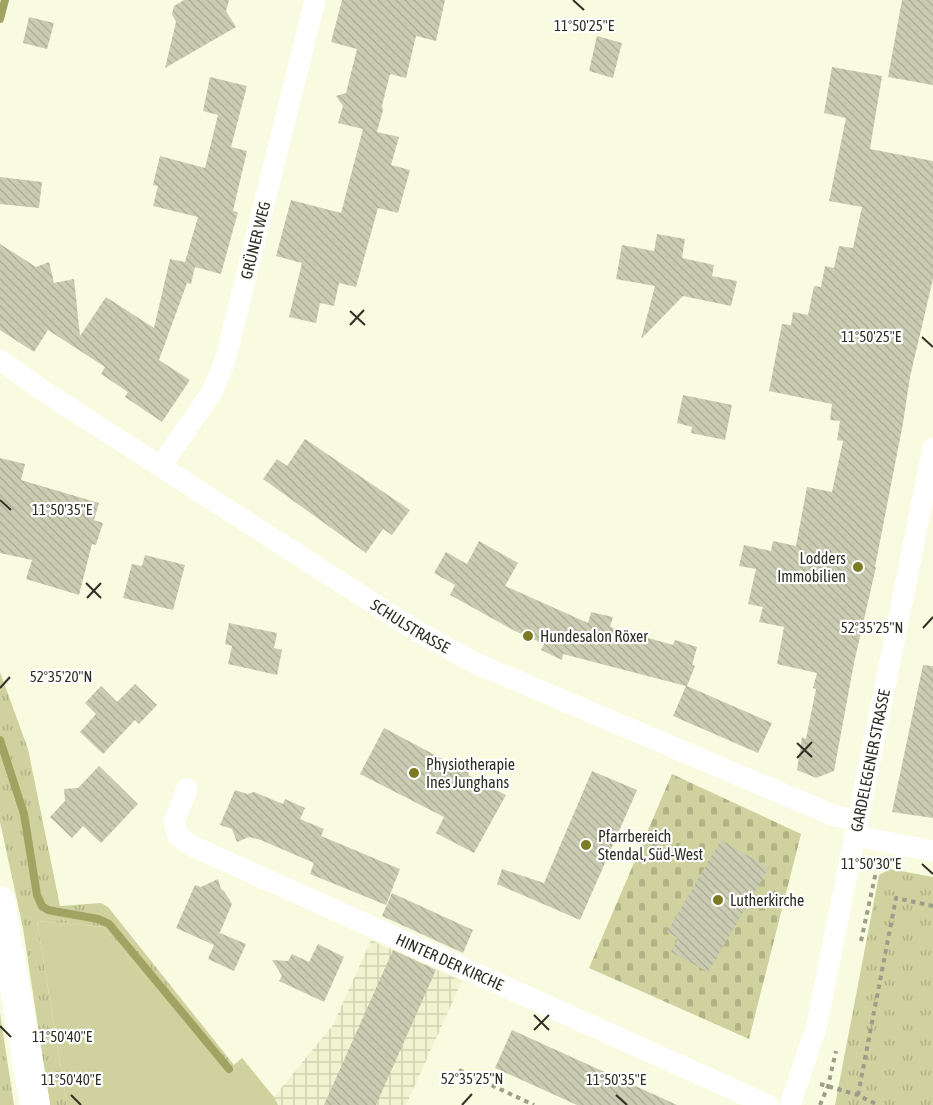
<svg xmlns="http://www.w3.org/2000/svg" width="933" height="1105" viewBox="0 0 933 1105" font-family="'Asap Condensed',sans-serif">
	<defs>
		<pattern id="industrial-grid" width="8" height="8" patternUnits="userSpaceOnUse" patternTransform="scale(1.5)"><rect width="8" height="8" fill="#f1f3d0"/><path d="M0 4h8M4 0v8" fill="none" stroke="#cfd1b2"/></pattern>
		<pattern id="grass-tufts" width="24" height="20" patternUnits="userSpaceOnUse" patternTransform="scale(1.5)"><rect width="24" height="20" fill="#cfd19e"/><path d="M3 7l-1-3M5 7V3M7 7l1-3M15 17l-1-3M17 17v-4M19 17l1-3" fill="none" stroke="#b2b488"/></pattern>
		<pattern id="cemetery-stones" width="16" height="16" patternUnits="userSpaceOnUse" patternTransform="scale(1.5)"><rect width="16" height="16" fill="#cfd19e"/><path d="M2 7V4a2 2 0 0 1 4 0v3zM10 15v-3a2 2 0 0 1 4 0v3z" fill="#b2b488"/></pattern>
		<pattern id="building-back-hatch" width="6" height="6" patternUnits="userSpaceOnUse" patternTransform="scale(1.5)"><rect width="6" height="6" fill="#caccb2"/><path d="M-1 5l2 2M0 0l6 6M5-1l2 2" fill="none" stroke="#aeb099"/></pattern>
	</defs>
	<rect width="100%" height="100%" fill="#f9fbe0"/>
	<path fill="url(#industrial-grid)" d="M 371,940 L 462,981 L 406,1105 L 278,1105 L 274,1097 L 333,1025 Z"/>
	<path fill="url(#grass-tufts)" d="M 0,672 L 28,749 L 60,906 L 101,903 L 108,907 L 234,1065 L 227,1072 L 103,927 L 37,921 L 67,1105 L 50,1105 L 23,928 L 0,822 Z
		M 890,869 L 933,877 L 933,1105 L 835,1105 L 879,875 Z
		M 0,1013 L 14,1105 L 0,1105 Z"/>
	<path fill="url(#cemetery-stones)" d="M 672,774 L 801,834 L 749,1039 L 589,968 Z"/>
	<path fill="#cfd19e" d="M 37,921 L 103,927 L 227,1071 L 242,1058 L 274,1097 L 278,1105 L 67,1105 Z"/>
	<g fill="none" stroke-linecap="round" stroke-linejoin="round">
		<path stroke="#a1a362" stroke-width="8" d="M 0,19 L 5,0
			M 0,740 L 24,814 L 37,895 L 42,906 L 48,910 L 98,919 L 109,924 L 229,1069"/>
	</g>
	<path fill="url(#building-back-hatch)" d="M 184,0 L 229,0 L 226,11 L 236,27 L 165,68 L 176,22 L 172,14 L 174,6 Z
		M 342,0 L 445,0 L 436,41 L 416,36 L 406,78 L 390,74 L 382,106 L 383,110 L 377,132 L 399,137 L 391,165 L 410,170 L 398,213 L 378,208 L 356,287 L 339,283 L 334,306 L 320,303 L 316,323 L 289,317 L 302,263 L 276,256 L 291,200 L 341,213 L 363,129 L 338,123 L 343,106 L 336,96 L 346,93 L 357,49 L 331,42 Z
		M 902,0 L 933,0 L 933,85 L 888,77 Z
		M 29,17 L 54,23 L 47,49 L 23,43 Z
		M 597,36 L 622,43 L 613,78 L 589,71 Z
		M 832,67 L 882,76 L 870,149 L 933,161 L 933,279 L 910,377 L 903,423 L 875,567 L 876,567 L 854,663 L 834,771 L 816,778 L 797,770 L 802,737 L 806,739 L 816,689 L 813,688 L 817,673 L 777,664 L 784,627 L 759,622 L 763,607 L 748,604 L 756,569 L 739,566 L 744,545 L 771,551 L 773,541 L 796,546 L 807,487 L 832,492 L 843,441 L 837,440 L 840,421 L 830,420 L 832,404 L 769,391 L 782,324 L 791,325 L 793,312 L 808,315 L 814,286 L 821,287 L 825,266 L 834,268 L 839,246 L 853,248 L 862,207 L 829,201 L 846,118 L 824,113 Z
		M 210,77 L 247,86 L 231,147 L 247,151 L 233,211 L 238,212 L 221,274 L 195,267 L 191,284 L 187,283 L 159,360 L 190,380 L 162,422 L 125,397 L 128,392 L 101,374 L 105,367 L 48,330 L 34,352 L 0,330 L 0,244 L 36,267 L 49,262 L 54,283 L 74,279 L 80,336 L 106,297 L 154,328 L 170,259 L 185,262 L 198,217 L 153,206 L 158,186 L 153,185 L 160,156 L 205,168 L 218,115 L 203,111 Z
		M 0,177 L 42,182 L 39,208 L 0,204 Z
		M 657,234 L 685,239 L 682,258 L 714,265 L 712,276 L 737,281 L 731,306 L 683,296 L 641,339 L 655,286 L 616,279 L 622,245 L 654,251 Z
		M 683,395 L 732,405 L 725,440 L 691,433 L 692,427 L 677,423 Z
		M 305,439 L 410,510 L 392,535 L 383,529 L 366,553 L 263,479 L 277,459 L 287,466 Z
		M 0,458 L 25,464 L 21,480 L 99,503 L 94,520 L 103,523 L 96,545 L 92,544 L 79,595 L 26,579 L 32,560 L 0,553 Z
		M 479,541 L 518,563 L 505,586 L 588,623 L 591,612 L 613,617 L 610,627 L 673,645 L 675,640 L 697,647 L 692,665 L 695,666 L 687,686 L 772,723 L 758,753 L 673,716 L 686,686 L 563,654 L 562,660 L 541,650 L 544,644 L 515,631 L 450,595 L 455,585 L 434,573 L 446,552 L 467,564 Z
		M 145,555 L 185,565 L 173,610 L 123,598 L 132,564 L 142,566 Z
		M 229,623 L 277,633 L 274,648 L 282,650 L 277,675 L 228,664 L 232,646 L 225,644 Z
		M 923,665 L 933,666 L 933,818 L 892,812 Z
		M 135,684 L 157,705 L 139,724 L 135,720 L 103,754 L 80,732 L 96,714 L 85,703 L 101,686 L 117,702 Z
		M 384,728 L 469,773 L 468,775 L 506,795 L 474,853 L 436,833 L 444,817 L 360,774 Z
		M 99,766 L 138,804 L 101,843 L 83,826 L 72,838 L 50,817 L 65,801 L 64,789 L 78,788 Z
		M 592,771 L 637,790 L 580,920 L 497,884 L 502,869 L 544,883 Z
		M 235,790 L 247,794 L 254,792 L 283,804 L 285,799 L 305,808 L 300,819 L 324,829 L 321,836 L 400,869 L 386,905 L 310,874 L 314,863 L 261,840 L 249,837 L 237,842 L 232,829 L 220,825 Z
		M 721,840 L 769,868 L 708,972 L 671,952 L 678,938 L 667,932 Z
		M 218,879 L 221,889 L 224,891 L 232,904 L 218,937 L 220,933 L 246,944 L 234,971 L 208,959 L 214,945 L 176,928 L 195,885 L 201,887 Z
		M 392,893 L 473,930 L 463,953 L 382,916 Z
		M 318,944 L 344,957 L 324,1002 L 279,981 L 282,976 L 272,960 L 288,961 L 292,954 L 309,962 Z
		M 393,950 L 436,970 L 376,1105 L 324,1105 Z
		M 512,1030 L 598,1069 L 677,1105 L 577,1105 L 495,1068 Z"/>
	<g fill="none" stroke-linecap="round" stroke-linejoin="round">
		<path stroke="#9c9d8a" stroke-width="4" stroke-dasharray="4.5 4.5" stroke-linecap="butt" d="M 861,941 L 877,867 L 881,866
			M 459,1070 L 534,1105
			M 820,1084 L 858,1095 L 878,1105
			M 858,1095 L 896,898 L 933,906
			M 820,1105 L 828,1086 L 836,1051"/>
		<g stroke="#fff" stroke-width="21">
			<path id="s1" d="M 0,360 L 48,394 L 415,630 L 475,663 L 835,816 L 858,821"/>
			<path id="s2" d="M 161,466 L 212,392 L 225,361 L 315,0"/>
			<path id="s3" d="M 187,789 L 174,822 L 178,836 L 190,845 L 768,1105"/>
			<path d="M 855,836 L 933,851"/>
			<path id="s4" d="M 790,1105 L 816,1028 L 933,448"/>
		</g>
		<path stroke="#fff" stroke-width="30" d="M 0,901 L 35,1105"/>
	</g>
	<path fill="none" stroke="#2e2f25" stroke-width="2" d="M 573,0 L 584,10M 350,311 L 365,325M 350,325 L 364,310M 922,337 L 933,347M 0,500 L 11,510M 86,583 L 101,598M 87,598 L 101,583M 923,628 L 933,617M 0,688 L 10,677M 797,743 L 812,757M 797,758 L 812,742M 922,864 L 933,874M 534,1015 L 549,1030M 0,1026 L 11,1037M 534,1030 L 549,1015M 71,1095 L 81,1105M 616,1095 L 627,1105M 462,1105 L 472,1094"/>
	<g fill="#7a7b24" stroke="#fff" stroke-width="2">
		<circle cx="858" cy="567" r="6"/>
		<circle cx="528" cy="636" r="6"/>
		<circle cx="414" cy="773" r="6"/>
		<circle cx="586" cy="845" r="6"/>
		<circle cx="718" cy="900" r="6"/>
	</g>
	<g text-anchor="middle" stroke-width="4.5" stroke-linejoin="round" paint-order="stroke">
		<g font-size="16" fill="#2e2f25" stroke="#fff">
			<text dy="6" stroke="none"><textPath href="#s2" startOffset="248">GRÜNER WEG</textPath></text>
			<text dy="6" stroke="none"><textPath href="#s1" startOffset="489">SCHULSTRASSE</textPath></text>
			<text dy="6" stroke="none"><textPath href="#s4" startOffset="354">GARDELEGENER STRASSE</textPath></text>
			<text dy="6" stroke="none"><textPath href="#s3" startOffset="350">HINTER DER KIRCHE</textPath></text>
		</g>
		<g font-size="16" fill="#2e2f25" stroke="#fff" text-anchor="start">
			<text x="846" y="564" text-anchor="end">Lodders<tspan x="846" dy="18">Immobilien</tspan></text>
			<text x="540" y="642">Hundesalon Röxer</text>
			<text x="426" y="770">Physiotherapie<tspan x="426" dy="18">Ines Junghans</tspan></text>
			<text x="598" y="842">Pfarrbereich<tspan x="598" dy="18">Stendal, Süd-West</tspan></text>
			<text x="730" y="906">Lutherkirche</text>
		</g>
	</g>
	<g font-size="15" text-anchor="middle" fill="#2e2f25" stroke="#fff" stroke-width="4.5" stroke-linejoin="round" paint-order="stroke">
		<text x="584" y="31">11°50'25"E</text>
		<text x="871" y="342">11°50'25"E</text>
		<text x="62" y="515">11°50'35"E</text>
		<text x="872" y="633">52°35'25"N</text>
		<text x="61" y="682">52°35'20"N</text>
		<text x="871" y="869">11°50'30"E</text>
		<text x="62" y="1042">11°50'40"E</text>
		<text x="472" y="1084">52°35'25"N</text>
		<text x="71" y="1085">11°50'40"E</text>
		<text x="616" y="1085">11°50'35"E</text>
	</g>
</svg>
